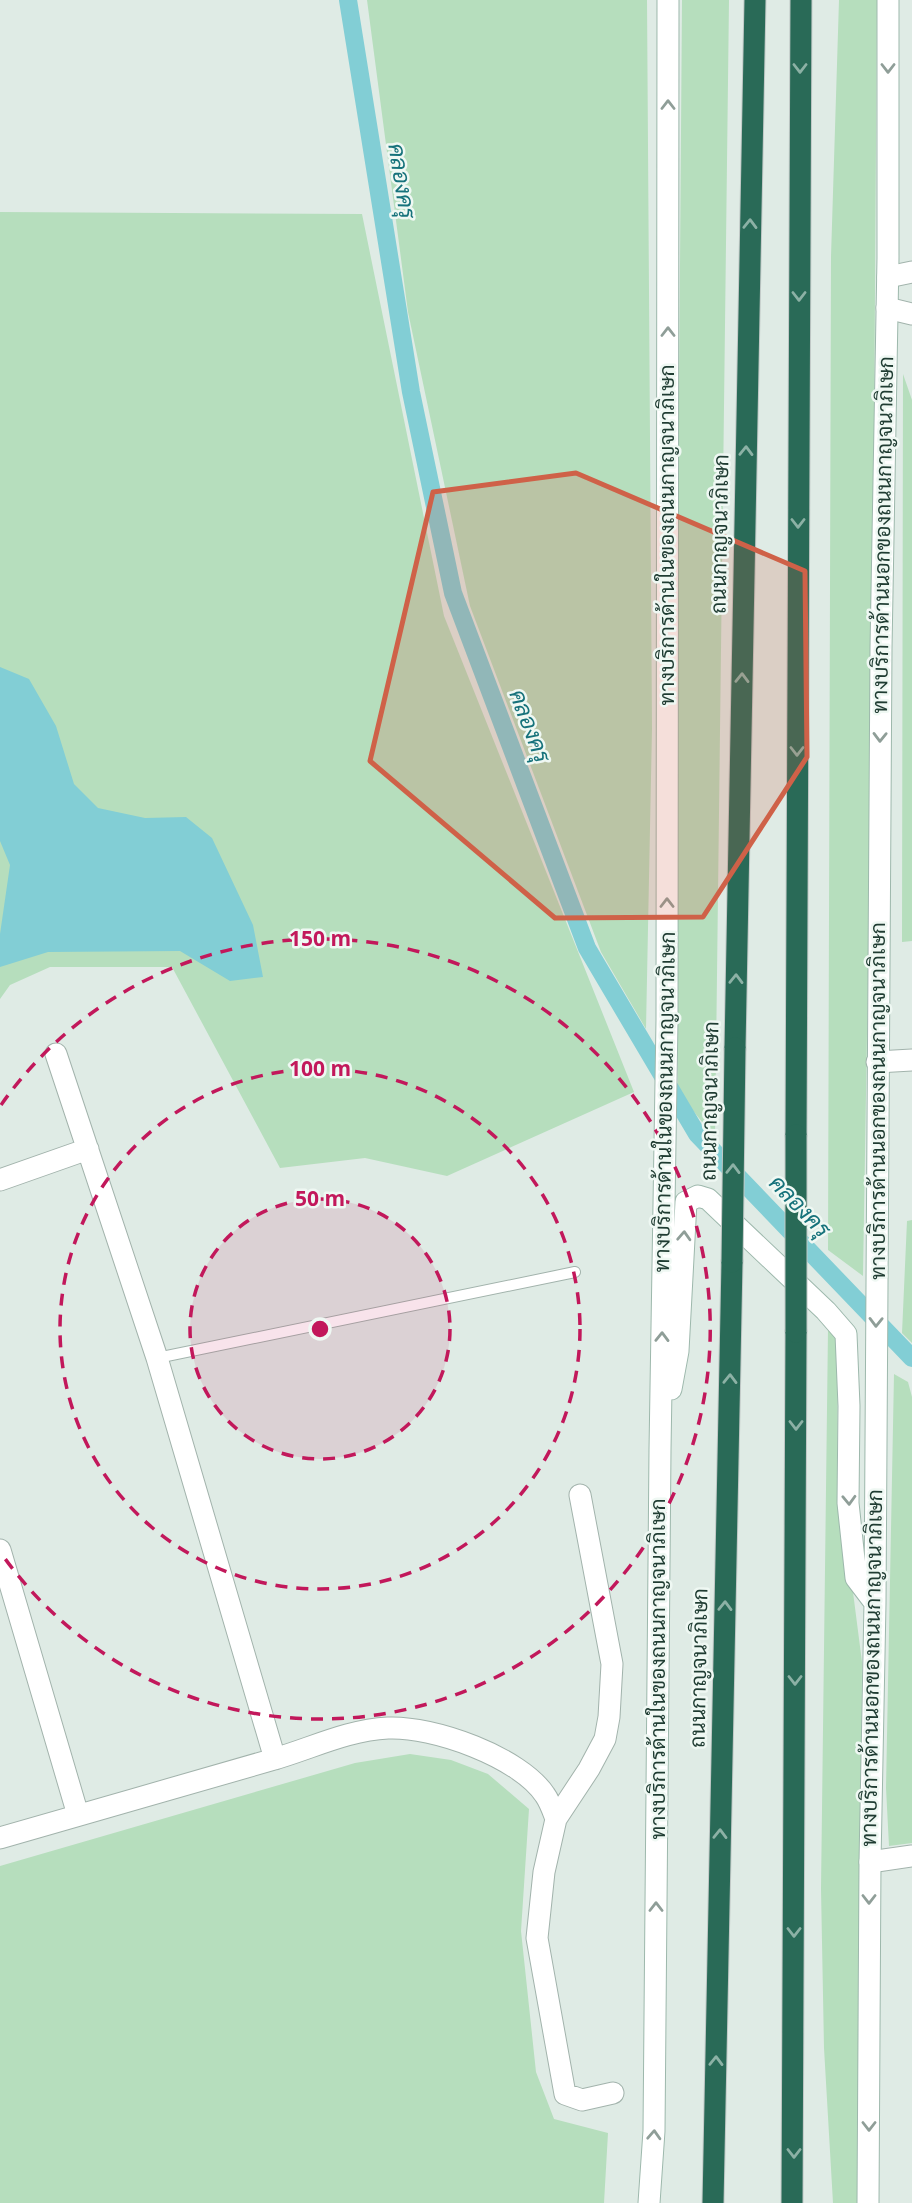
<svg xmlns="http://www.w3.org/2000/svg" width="912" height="2203" viewBox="0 0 912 2203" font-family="'Open Sans',Sarabun,sans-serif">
	<rect width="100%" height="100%" fill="#dfebe5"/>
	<path fill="#b6debd" d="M 367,0 L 647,0 L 652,728 L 646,1029 L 601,952 L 470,606 L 408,312 Z
		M 682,0 L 729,0 L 715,1138 L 678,1092 L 676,795 Z
		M 839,0 L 877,0 L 872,730 L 863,1276 L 828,1250 L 831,257 Z
		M 0,212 L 362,214 L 444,616 L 634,1092 L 447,1176 L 365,1158 L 280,1168 L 172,967 L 50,967 L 10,985 L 0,999 Z
		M 903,374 L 912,400 L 912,941 L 902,942 Z
		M 912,1220 L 912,1343 L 902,1333 L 907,1221 Z
		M 828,1329 L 838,1332 L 837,1468 L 862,1662 L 859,2203 L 833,2203 L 824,2048 L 821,1889 Z
		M 894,1374 L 908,1382 L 912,1397 L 912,1843 L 889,1846 L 886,1788 Z
		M 410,1754 L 451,1760 L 488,1774 L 529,1809 L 521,1931 L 536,2072 L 554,2119 L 608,2133 L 604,2203 L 0,2203 L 0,1866 L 355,1763 Z"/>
	<path fill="#82ced5" d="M 0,667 L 29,679 L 56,726 L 74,784 L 98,808 L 145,818 L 186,817 L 212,838 L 253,925 L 263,977 L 230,981 L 180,951 L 48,952 L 0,967 L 0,934 L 10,865 L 0,841 Z"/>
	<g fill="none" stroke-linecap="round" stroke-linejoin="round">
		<path stroke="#82ced5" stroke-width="18" d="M 348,0 L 411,392 L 453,593 L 587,948 L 697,1134 L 912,1358"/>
		<g stroke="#a2b3ac" stroke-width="12">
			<path id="service" d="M 157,1358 L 575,1272"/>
		</g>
		<g stroke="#a2b3ac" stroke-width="23">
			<path id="minor" d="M 888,277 L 912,272
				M 887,308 L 912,314
				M 56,1054 L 157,1358 L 275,1759
				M 877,1062 L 912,1060
				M 0,1180 L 88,1149
				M 580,1495 L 612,1664 L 609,1717 L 605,1739 L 589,1769 L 556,1819 L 544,1872 L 537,1938 L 565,2094 L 582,2100 L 613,2093
				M 0,1550 L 78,1815
				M 0,1838 C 90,1812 181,1786 271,1760 C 310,1749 347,1730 388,1728 C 433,1726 520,1757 545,1795 C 550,1802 553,1811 556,1819
				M 870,1862 L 912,1856"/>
		</g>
		<g stroke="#9db8ac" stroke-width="23">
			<path id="secondary" d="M 671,1389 L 678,1351 L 686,1202 L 698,1196 L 708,1199 L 826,1311 L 846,1334 L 849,1406 L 848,1503 L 856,1578 L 875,1603
				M 649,2203 L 654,2131 L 660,1450 L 667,1020 L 668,0
				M 868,2203 L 870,1862 L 875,1603 L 881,648 L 888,258 L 888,0"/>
		</g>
		<g stroke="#c0c8c6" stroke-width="23">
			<path id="motorway" d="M 735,1048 L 755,0
				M 796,1135 L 801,0
				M 713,2203 L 732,1262
				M 792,2203 L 796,1332"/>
		</g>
		<use href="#service" stroke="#fff" stroke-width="10"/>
		<use href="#minor" stroke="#fff" stroke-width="21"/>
		<use href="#secondary" stroke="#fff" stroke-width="21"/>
		<use href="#motorway" stroke="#296a57" stroke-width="21"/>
		<g stroke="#c0c8c6" stroke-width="23" stroke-linecap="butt">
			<path id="motorway-bridge" d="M 796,1135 L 796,1332
				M 732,1262 L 735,1048"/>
		</g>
		<use href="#motorway-bridge" stroke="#296a57" stroke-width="21"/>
	</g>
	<defs><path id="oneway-chevron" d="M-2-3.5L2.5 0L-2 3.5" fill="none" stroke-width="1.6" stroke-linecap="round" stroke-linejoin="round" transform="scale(1.75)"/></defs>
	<g stroke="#8cb1a5">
		<use href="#oneway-chevron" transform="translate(800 68) rotate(90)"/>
		<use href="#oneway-chevron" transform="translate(750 224) rotate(-89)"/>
		<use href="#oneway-chevron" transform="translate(799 296) rotate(90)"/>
		<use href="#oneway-chevron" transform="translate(746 451) rotate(-89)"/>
		<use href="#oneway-chevron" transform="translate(798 523) rotate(90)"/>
		<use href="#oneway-chevron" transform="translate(742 678) rotate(-89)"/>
		<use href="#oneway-chevron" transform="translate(797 751) rotate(90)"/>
		<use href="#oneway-chevron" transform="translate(736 979) rotate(-89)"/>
		<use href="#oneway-chevron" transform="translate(733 1169) rotate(-89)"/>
		<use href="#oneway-chevron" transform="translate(730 1379) rotate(-89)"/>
		<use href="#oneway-chevron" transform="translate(796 1425) rotate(90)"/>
		<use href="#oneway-chevron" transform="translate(725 1606) rotate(-89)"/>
		<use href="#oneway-chevron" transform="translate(795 1680) rotate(90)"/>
		<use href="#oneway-chevron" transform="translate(720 1834) rotate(-89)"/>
		<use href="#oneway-chevron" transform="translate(794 1932) rotate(90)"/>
		<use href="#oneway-chevron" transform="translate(716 2061) rotate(-89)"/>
		<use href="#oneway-chevron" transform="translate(794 2153) rotate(90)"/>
	</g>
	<g stroke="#8f9e98">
		<use href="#oneway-chevron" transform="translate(888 68) rotate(90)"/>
		<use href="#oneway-chevron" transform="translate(668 105) rotate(-90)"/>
		<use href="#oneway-chevron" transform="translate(668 332) rotate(-90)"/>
		<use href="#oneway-chevron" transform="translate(880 737) rotate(91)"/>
		<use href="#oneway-chevron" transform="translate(667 903) rotate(-90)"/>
		<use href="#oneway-chevron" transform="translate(684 1236) rotate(-87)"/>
		<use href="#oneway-chevron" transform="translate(876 1322) rotate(91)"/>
		<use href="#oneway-chevron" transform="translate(662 1337) rotate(-89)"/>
		<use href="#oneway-chevron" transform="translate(849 1500) rotate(88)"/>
		<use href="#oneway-chevron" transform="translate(869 1899) rotate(90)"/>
		<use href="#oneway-chevron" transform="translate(656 1907) rotate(-90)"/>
		<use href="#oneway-chevron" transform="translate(869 2126) rotate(90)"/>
		<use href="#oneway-chevron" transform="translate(654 2135) rotate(-87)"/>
	</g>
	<path fill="#cf6148" fill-opacity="0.2" stroke="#cf6148" stroke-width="5" stroke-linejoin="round" d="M 576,473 L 805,571 L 807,757 L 703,917 L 555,918 L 370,761 L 433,492 Z"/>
	<circle cx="320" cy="1329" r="130" fill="#c2185b" fill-opacity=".12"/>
	<g fill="none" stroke="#c2185b" stroke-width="3.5" stroke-dasharray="12 9">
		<circle cx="320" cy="1329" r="130"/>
		<circle cx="320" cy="1329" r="260"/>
		<path d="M1 1105A390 390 0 1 1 1 1553"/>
	</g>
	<g text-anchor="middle" stroke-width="5" stroke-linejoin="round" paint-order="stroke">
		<g font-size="21" fill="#1f3c32" stroke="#eff8f3">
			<text transform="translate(720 534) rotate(-89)" y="7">ถนนกาญจนาภิเษก</text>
			<text transform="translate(667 535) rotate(-90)" y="7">ทางบริการด้านในของถนนกาญจนาภิเษก</text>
			<text transform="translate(883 535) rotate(-89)" y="7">ทางบริการด้านนอกของถนนกาญจนาภิเษก</text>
			<text transform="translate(710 1101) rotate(-89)" y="7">ถนนกาญจนาภิเษก</text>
			<text transform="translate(878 1101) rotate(-90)" y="7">ทางบริการด้านนอกของถนนกาญจนาภิเษก</text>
			<text transform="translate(665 1102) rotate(-89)" y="7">ทางบริการด้านในของถนนกาญจนาภิเษก</text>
			<text transform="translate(699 1668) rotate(-89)" y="7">ถนนกาญจนาภิเษก</text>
			<text transform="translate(872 1668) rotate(-89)" y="7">ทางบริการด้านนอกของถนนกาญจนาภิเษก</text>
			<text transform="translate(658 1669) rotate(-90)" y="7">ทางบริการด้านในของถนนกาญจนาภิเษก</text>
		</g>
		<g font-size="23" font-style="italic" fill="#16727b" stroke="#eff8f3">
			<text transform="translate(402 181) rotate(81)" y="8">คลองครุ</text>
			<text transform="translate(530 726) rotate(69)" y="8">คลองครุ</text>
			<text transform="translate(800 1206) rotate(46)" y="8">คลองครุ</text>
		</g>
	</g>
	<circle cx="320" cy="1329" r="10" fill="#c2185b" stroke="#eff8f3" stroke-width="3.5"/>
	<g font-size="21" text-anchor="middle" font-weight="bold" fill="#c2185b" stroke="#eff8f3" stroke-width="5" stroke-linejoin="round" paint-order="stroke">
		<text x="320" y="946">150 m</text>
		<text x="320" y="1076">100 m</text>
		<text x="320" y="1206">50 m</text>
	</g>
</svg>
